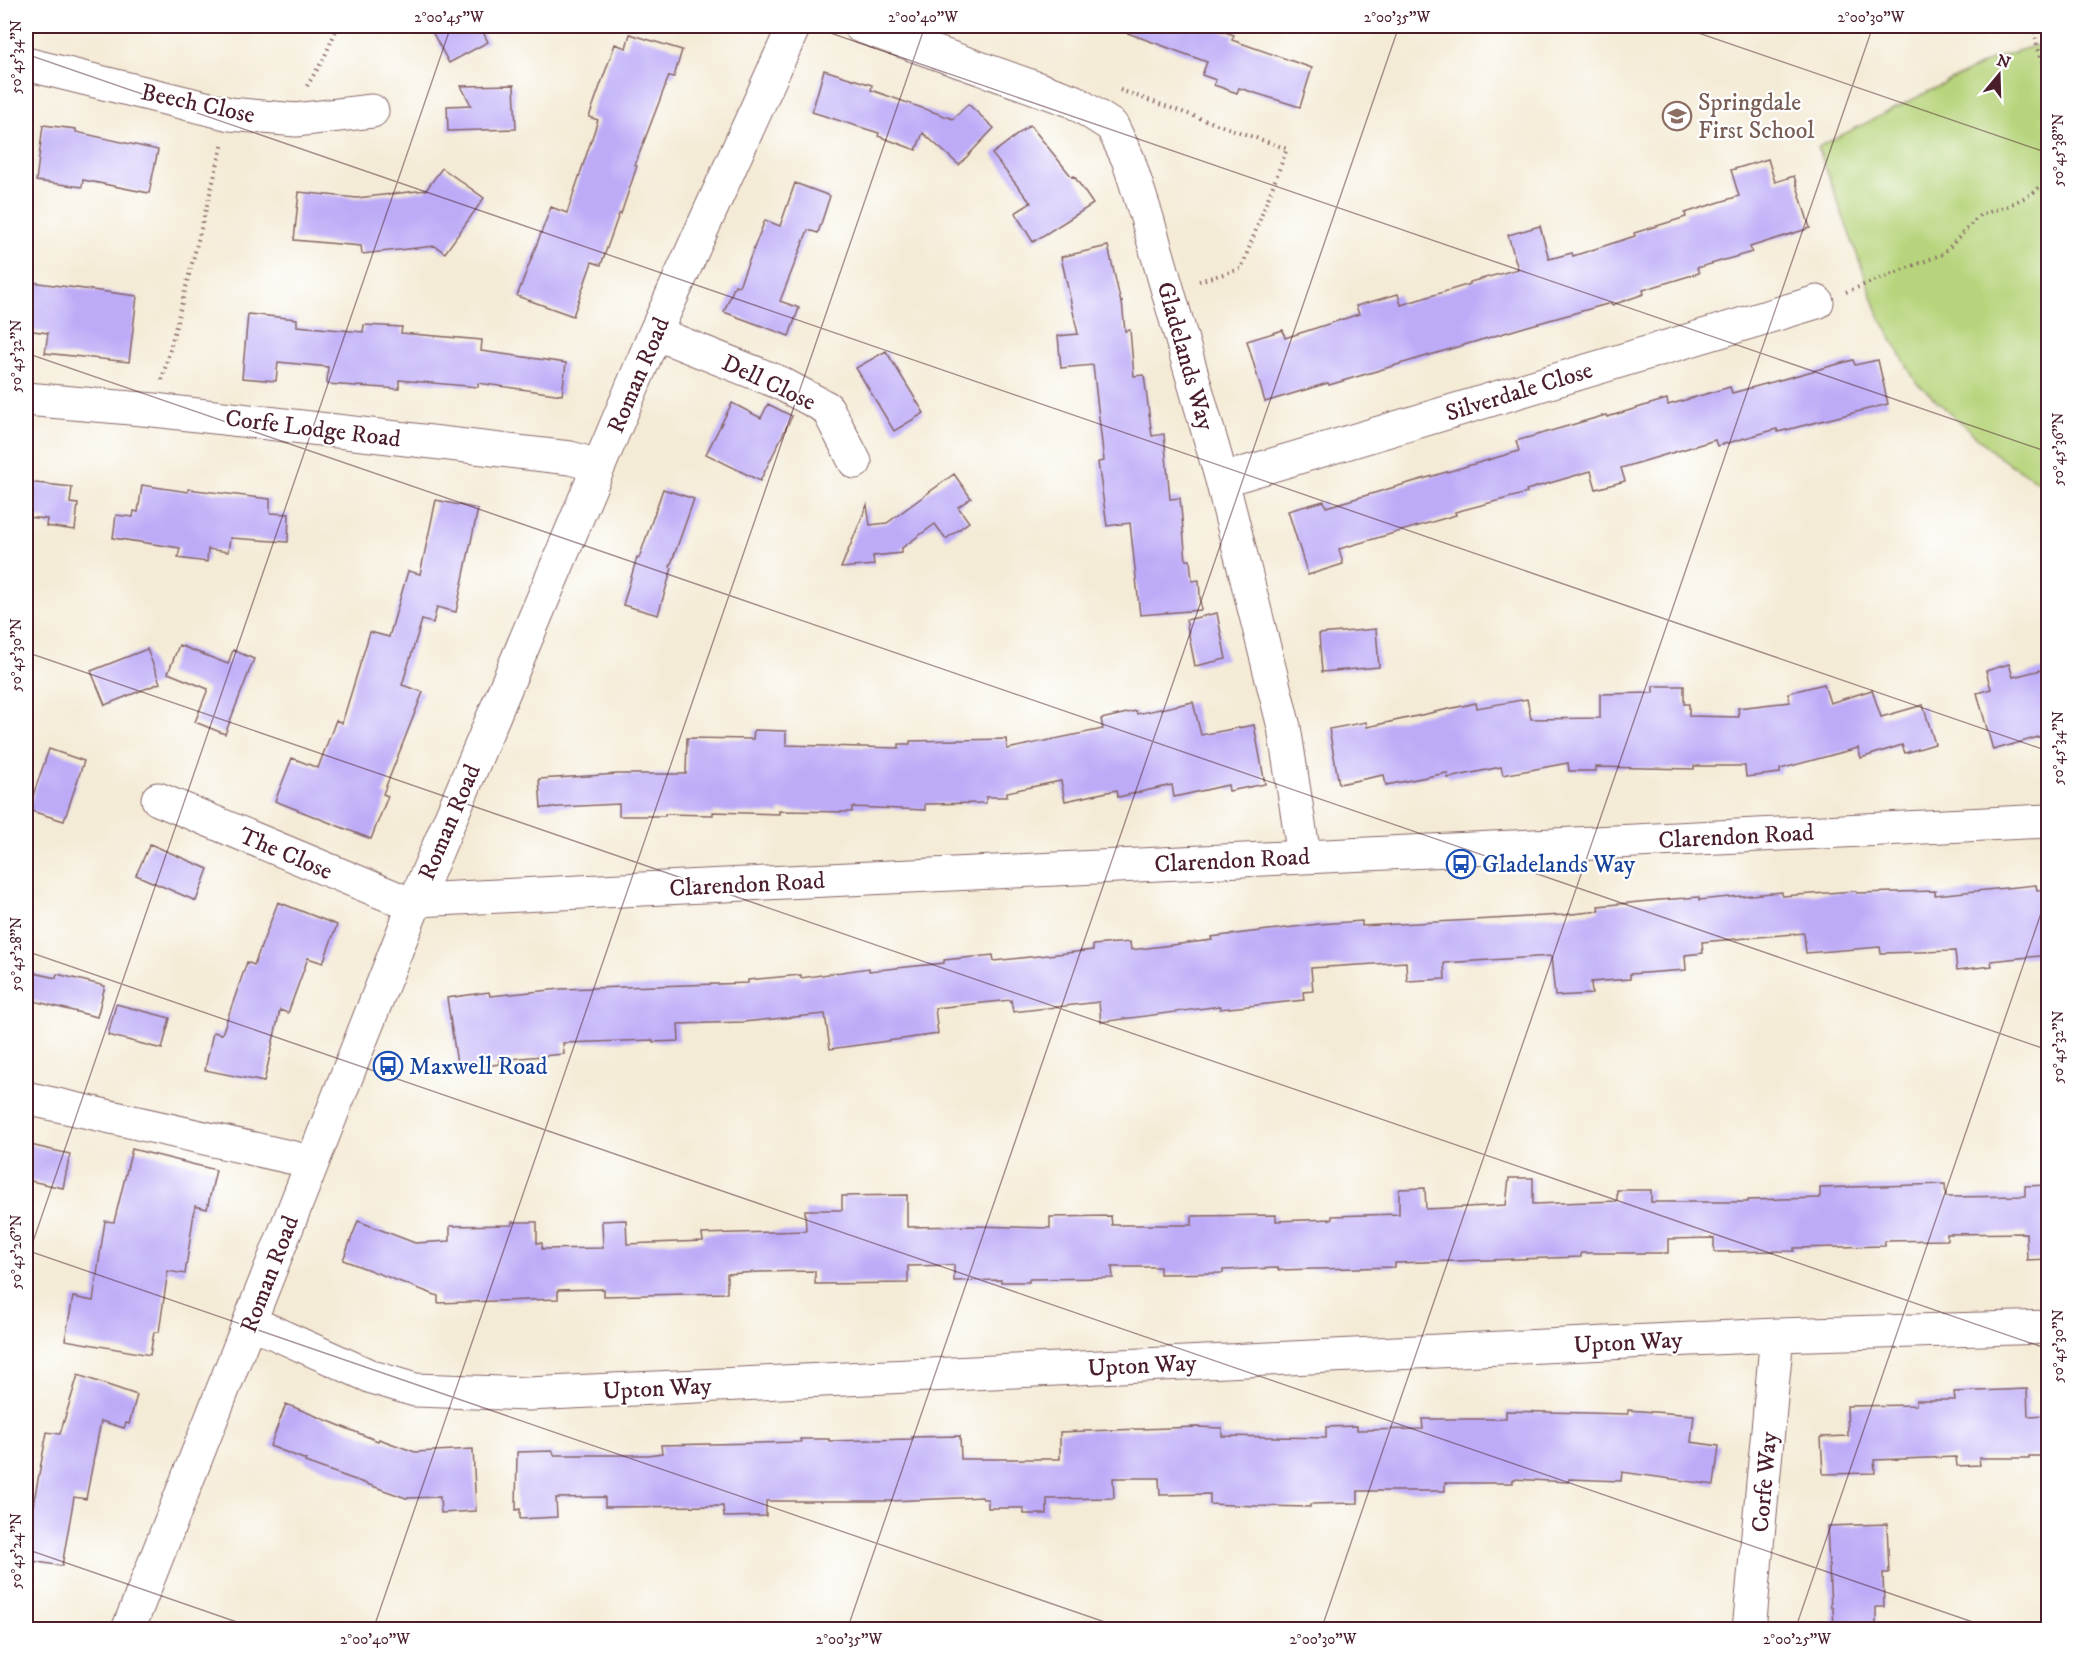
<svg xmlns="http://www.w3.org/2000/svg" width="2074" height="1655" viewBox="0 0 2074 1655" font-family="'IM FELL DW Pica',serif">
	<rect width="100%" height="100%" fill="#fff"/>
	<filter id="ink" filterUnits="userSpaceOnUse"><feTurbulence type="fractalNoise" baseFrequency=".0167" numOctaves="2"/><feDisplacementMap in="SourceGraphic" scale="12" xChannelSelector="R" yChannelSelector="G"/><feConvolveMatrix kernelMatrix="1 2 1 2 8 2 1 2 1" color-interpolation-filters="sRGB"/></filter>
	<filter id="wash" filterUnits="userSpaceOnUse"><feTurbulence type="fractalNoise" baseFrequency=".008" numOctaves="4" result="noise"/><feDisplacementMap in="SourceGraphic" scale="24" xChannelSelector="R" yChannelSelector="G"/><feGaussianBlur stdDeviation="1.35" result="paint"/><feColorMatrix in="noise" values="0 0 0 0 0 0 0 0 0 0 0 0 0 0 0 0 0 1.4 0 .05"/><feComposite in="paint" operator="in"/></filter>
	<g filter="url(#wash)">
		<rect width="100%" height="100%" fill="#f4ebd6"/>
		<path fill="#b7d47b" stroke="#807a53" stroke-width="1.5" d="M 2048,44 L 2048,488 L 2000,458 L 1916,382 L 1880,318 L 1818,147 L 1995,58 L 2037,45 Z"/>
		<g id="blocks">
			<path fill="#bdabf7" d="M 429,26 L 480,26 L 488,42 L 449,63 Z
				M 1115,26 L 1207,26 L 1234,35 L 1232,40 L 1312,68 L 1300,107 L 1239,88 L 1237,93 L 1214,85 L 1216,80 L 1202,75 L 1207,62 L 1114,28 Z
				M 630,34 L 682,50 L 674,77 L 669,76 L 635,165 L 637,166 L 621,214 L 619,214 L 601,265 L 592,262 L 573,316 L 517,296 L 551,207 L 567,213 L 598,120 L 589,117 L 615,44 L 626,48 Z
				M 824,70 L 872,85 L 871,90 L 953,119 L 968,104 L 994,128 L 959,165 L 923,133 L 916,150 L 878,136 L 879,133 L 812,112 Z
				M 514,85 L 516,129 L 448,131 L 447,106 L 471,105 L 461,86 Z
				M 43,125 L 76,129 L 76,132 L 158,150 L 149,193 L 83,180 L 82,187 L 36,181 Z
				M 1030,125 L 1072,177 L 1074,176 L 1093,204 L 1033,242 L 1015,213 L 1031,203 L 992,154 Z
				M 1768,159 L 1775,182 L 1794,176 L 1810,228 L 1750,247 L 1752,252 L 1697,268 L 1699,273 L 1643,290 L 1644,294 L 1612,305 L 1611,303 L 1528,326 L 1329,385 L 1328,383 L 1265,402 L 1247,341 L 1283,330 L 1285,338 L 1359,314 L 1356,306 L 1398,294 L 1401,305 L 1470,284 L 1470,282 L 1518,269 L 1508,235 L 1540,226 L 1549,259 L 1572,253 L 1573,256 L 1635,236 L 1634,233 L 1686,217 L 1685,213 L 1739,196 L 1731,170 Z
				M 442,168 L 484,198 L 445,253 L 435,246 L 362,254 L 361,246 L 294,240 L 299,192 L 357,198 L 426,190 Z
				M 795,183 L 830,196 L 818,233 L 808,230 L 780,301 L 799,308 L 789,336 L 724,312 L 735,285 L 739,286 L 765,220 L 780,226 Z
				M 1108,246 L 1121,303 L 1122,302 L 1125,331 L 1130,330 L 1134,376 L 1144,375 L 1152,436 L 1164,434 L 1170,499 L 1180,498 L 1186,560 L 1190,560 L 1192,581 L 1199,580 L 1201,610 L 1140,615 L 1130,523 L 1107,526 L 1098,462 L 1104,461 L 1093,365 L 1061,368 L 1058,336 L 1078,334 L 1061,257 Z
				M 31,282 L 137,296 L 129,362 L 45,353 L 48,333 L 26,330 Z
				M 248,314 L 297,319 L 297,326 L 363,332 L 364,325 L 402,327 L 401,333 L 482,340 L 481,351 L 566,363 L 562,395 L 478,383 L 478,387 L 399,380 L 399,389 L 327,384 L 328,367 L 278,362 L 276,381 L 242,378 Z
				M 886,351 L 924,413 L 894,431 L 856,368 Z
				M 1853,360 L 1855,365 L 1878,360 L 1888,404 L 1778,432 L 1777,429 L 1717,446 L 1715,440 L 1621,468 L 1625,481 L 1596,489 L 1591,471 L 1526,490 L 1527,493 L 1455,512 L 1456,515 L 1339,549 L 1343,564 L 1308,575 L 1288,511 L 1324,501 L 1326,507 L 1519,451 L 1516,441 L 1606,415 L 1607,417 L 1667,399 L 1668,405 L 1730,387 L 1732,393 Z
				M 732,403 L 761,418 L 768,404 L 792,416 L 760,481 L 706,454 Z
				M 954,474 L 971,498 L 958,507 L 969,522 L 946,539 L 935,524 L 902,548 L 902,553 L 873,556 L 874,565 L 841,568 L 867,505 L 870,525 L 887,523 Z
				M 26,482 L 72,487 L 70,503 L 78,504 L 75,530 L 46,526 L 47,519 L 26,517 Z
				M 142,485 L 188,492 L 188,489 L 270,499 L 270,513 L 289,514 L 288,542 L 230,538 L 228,552 L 208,549 L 207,562 L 178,558 L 180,548 L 113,538 L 116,515 L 133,517 L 134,511 L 138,512 Z
				M 663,489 L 694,499 L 670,567 L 672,568 L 658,615 L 623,605 L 637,557 L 639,558 Z
				M 436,500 L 478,509 L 456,612 L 437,607 L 433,623 L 422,620 L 402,685 L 423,692 L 383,794 L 388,796 L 371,839 L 275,801 L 292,758 L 318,768 L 336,720 L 342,723 L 370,632 L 389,637 L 408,571 L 420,574 Z
				M 1217,613 L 1226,659 L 1195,666 L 1186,620 Z
				M 1376,629 L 1379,667 L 1322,672 L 1319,634 Z
				M 179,645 L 228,664 L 233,650 L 254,659 L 225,734 L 195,722 L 208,689 L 168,673 Z
				M 147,649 L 160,683 L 105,705 L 91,671 Z
				M 2009,664 L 2013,677 L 2049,668 L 2049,734 L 1993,750 L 1977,693 L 1991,689 L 1986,671 Z
				M 1824,684 L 1830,703 L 1872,690 L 1881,717 L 1923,705 L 1935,744 L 1905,753 L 1902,745 L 1861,758 L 1858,748 L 1780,769 L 1780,773 L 1746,777 L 1745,766 L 1694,766 L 1694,769 L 1596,767 L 1596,771 L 1569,771 L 1568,763 L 1503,775 L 1501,767 L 1448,778 L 1447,773 L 1386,785 L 1384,775 L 1339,784 L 1329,729 L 1366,722 L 1367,727 L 1476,703 L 1477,708 L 1527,699 L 1531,719 L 1600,718 L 1600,694 L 1653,693 L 1653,686 L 1684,686 L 1684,704 L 1689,704 L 1689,716 L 1739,717 L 1738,708 L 1790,702 L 1788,693 Z
				M 1193,702 L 1201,735 L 1254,725 L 1265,784 L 1229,791 L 1228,785 L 1174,797 L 1172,785 L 1118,797 L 1117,790 L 1065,801 L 1061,781 L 1007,792 L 1007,797 L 986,797 L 986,803 L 925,804 L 925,810 L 852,807 L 852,812 L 779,811 L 779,814 L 713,812 L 713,815 L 665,814 L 665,816 L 619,816 L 619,804 L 541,808 L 539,779 L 619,774 L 686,774 L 687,738 L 753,739 L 754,730 L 786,731 L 786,745 L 899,748 L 899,744 L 910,744 L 910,741 L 1006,739 L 1007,749 L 1103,729 L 1101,719 L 1136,711 L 1137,714 Z
				M 49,749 L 84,761 L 64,821 L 28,810 Z
				M 150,844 L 208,869 L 196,901 L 136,875 Z
				M 2036,885 L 2037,890 L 2049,889 L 2049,955 L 1991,961 L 1992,966 L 1957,970 L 1955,951 L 1881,953 L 1880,947 L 1806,953 L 1804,933 L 1702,942 L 1703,953 L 1685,955 L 1686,970 L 1630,974 L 1630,979 L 1591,982 L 1592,994 L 1555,996 L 1551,956 L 1444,963 L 1445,979 L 1407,981 L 1406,962 L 1311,968 L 1313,991 L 1303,992 L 1304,1000 L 1220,1009 L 1220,1006 L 1101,1022 L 1099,1002 L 1013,1012 L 1011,1000 L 935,1008 L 938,1034 L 830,1049 L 825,1014 L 743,1022 L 678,1024 L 679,1041 L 653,1042 L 653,1040 L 563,1043 L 564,1054 L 499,1060 L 499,1064 L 458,1070 L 447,998 L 489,992 L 490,996 L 561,989 L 748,983 L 748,980 L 801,975 L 801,978 L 869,968 L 869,971 L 944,963 L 944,960 L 993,955 L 994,961 L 1093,950 L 1093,945 L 1130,942 L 1131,950 L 1212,940 L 1211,937 L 1319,924 L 1362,921 L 1362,926 L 1563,915 L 1599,911 L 1598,906 L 1660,900 L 1699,897 L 1699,900 L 1782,892 L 1782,896 L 1856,891 L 1857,893 L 1935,891 L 1935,895 Z
				M 278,902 L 337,925 L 323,963 L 308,958 L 288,1013 L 280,1010 L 264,1082 L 205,1070 L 213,1032 L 222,1034 L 247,962 L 254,965 Z
				M 26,971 L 56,978 L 57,974 L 105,986 L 97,1017 L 26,999 Z
				M 116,1004 L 170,1018 L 162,1049 L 108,1035 Z
				M 26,1144 L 70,1154 L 63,1188 L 26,1180 Z
				M 132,1149 L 216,1170 L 207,1209 L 195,1206 L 185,1274 L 168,1271 L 159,1332 L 154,1332 L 150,1355 L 65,1340 L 73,1297 L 93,1301 L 105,1221 L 114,1222 Z
				M 1509,1178 L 1533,1178 L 1533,1204 L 1617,1201 L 1617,1190 L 1651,1190 L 1651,1202 L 1748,1202 L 1748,1200 L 1820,1198 L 1820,1188 L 1945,1184 L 1946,1197 L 2025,1196 L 2025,1186 L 2049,1185 L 2049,1259 L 2027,1260 L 2026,1233 L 1947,1234 L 1947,1240 L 1885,1241 L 1885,1246 L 1794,1248 L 1794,1251 L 1714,1252 L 1714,1238 L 1668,1239 L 1668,1253 L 1581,1253 L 1581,1257 L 1395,1263 L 1395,1267 L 1278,1270 L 1278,1268 L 1223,1270 L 1223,1273 L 1160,1274 L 1160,1267 L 1112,1267 L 1113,1278 L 1029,1279 L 1029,1282 L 1001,1282 L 1001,1280 L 954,1281 L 954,1265 L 908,1266 L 908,1283 L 815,1284 L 815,1271 L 759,1272 L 727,1274 L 727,1293 L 604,1296 L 604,1289 L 558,1290 L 558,1299 L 438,1303 L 438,1296 L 343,1260 L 358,1221 L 415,1243 L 450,1241 L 450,1226 L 512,1225 L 512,1222 L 537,1222 L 537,1243 L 542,1243 L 542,1249 L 603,1248 L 602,1221 L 626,1220 L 627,1244 L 703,1241 L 702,1234 L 806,1231 L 805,1210 L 842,1210 L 842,1196 L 907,1195 L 907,1227 L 972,1226 L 1050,1228 L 1050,1217 L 1111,1216 L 1112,1225 L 1192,1225 L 1192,1216 L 1276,1215 L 1276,1221 L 1332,1219 L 1332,1216 L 1399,1214 L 1399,1189 L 1425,1188 L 1426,1209 L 1506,1205 Z
				M 78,1375 L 137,1395 L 129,1424 L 126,1423 L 124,1428 L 101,1421 L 86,1499 L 74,1497 L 62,1566 L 26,1560 L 26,1532 L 30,1506 L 33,1506 L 47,1432 L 60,1434 Z
				M 2027,1389 L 2028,1416 L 2049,1415 L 2049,1456 L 2029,1456 L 2029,1458 L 1979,1458 L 1980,1465 L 1957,1466 L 1956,1457 L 1874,1460 L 1875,1473 L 1823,1474 L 1821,1437 L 1848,1436 L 1847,1406 L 1916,1405 L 1916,1400 L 1955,1400 L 1954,1392 Z
				M 286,1404 L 378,1441 L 379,1439 L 415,1452 L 473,1449 L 476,1511 L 441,1513 L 440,1497 L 406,1498 L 305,1462 L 306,1460 L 270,1446 Z
				M 1628,1410 L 1694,1415 L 1691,1442 L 1719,1446 L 1714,1485 L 1622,1472 L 1621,1481 L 1569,1479 L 1568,1482 L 1513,1479 L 1513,1483 L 1445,1483 L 1445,1491 L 1358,1491 L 1358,1503 L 1310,1504 L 1310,1507 L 1257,1506 L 1210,1504 L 1210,1494 L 1160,1495 L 1159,1478 L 1113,1478 L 1114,1498 L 1047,1499 L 1047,1514 L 1023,1514 L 1023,1508 L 988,1508 L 988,1499 L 983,1499 L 982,1497 L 890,1501 L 766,1501 L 766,1516 L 724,1517 L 723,1506 L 605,1507 L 605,1497 L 556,1498 L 557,1517 L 520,1519 L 520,1509 L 516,1510 L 517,1452 L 553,1451 L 554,1455 L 648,1455 L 662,1453 L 661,1445 L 801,1442 L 800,1439 L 829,1439 L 829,1441 L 912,1439 L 912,1437 L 960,1436 L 961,1459 L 1060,1459 L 1060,1432 L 1196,1427 L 1222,1428 L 1222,1436 L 1326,1438 L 1326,1427 L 1357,1426 L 1357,1430 L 1423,1429 L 1422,1419 L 1506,1419 L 1506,1411 L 1628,1414 Z
				M 1887,1524 L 1889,1573 L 1883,1573 L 1884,1607 L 1876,1607 L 1876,1629 L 1834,1629 L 1833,1608 L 1831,1608 L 1827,1526 Z"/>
		</g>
	</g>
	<g filter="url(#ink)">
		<use href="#blocks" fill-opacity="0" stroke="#866667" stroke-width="1.5"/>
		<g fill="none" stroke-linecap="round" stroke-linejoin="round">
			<g stroke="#866667" stroke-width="35">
				<path id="minor" d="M 860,26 L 1073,101 L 1112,126 L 1128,159 L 1147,218 L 1222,480 L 1284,727 L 1304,856
					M 26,64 L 230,114 L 296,120 L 372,111
					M 655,333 L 778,382 L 827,408 L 855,462
					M 26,399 L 154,410 L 570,458 L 599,466
					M 1222,480 L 1817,302
					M 158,799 L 415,906
					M 416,900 L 2048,821
					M 26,1098 L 312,1162
					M 250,1322 L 372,1377 L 415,1390 L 528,1394 L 1777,1335 L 2048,1327
					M 128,1630 L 416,900 L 655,333 L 794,26
					M 1749,1630 L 1777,1335"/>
			</g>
			<path stroke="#866667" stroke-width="4" stroke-dasharray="1.5 4.5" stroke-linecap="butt" d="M 2033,26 L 2037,45 L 2048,78
				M 307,86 L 324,58 L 338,26
				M 1120,90 L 1287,149 L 1241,269 L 1199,281
				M 1846,292 L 1943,254 L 1980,215 L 2007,206 L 2032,194 L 2048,179
				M 162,380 L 223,143"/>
			<use href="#minor" stroke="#fff" stroke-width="33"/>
		</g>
	</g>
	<path fill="none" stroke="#4a1f2b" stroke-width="1.5" stroke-opacity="0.45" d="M 810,26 L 2048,452M 1678,26 L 2048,153M 26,54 L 2048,751M 26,353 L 2048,1050M 26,652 L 2048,1349M 26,951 L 1996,1630M 26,1250 L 1128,1630M 26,1262 L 451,26M 26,1549 L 260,1630M 373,1630 L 925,26M 847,1630 L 1399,26M 1321,1630 L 1873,26M 1795,1630 L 2048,893"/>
	<defs>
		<g id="school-ring" transform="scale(1.5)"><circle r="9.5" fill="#fff" stroke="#8d6e63" stroke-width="1.5"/><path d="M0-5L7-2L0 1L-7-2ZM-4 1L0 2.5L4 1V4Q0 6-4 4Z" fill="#8d6e63"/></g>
		<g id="bus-ring" transform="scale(1.5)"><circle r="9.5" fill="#fff" stroke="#1a4fb4" stroke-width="1.5"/><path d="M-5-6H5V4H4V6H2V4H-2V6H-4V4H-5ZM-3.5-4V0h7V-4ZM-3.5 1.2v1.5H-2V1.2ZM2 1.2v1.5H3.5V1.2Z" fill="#1a4fb4"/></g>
	</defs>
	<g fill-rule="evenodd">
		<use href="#school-ring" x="1677" y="116"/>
		<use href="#bus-ring" x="1461" y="864"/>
		<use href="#bus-ring" x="388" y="1066"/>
	</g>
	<g text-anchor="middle" stroke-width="4.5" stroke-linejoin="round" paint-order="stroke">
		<g font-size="24" fill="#785e54" stroke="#fff" text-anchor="start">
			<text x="1698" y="110">Springdale<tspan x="1698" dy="28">First School</tspan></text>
		</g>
		<g font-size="24" fill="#4a1f2b" stroke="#fff">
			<text transform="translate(198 103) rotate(12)" y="8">Beech Close</text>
			<text transform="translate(1186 356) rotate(74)" y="8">Gladelands Way</text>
			<text transform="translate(638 375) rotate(-67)" y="8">Roman Road</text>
			<text transform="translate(769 382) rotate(25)" y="8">Dell Close</text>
			<text transform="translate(1519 391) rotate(-17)" y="8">Silverdale Close</text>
			<text transform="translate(313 428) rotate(7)" y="8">Corfe Lodge Road</text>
			<text transform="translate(449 822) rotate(-67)" y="8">Roman Road</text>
			<text transform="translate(1736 836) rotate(-3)" y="8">Clarendon Road</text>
			<text transform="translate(286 853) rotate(23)" y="8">The Close</text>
			<text transform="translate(1232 860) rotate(-3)" y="8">Clarendon Road</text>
			<text transform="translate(747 884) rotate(-3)" y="8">Clarendon Road</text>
			<text transform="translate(269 1274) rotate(-69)" y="8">Roman Road</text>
			<text transform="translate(1628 1342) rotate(-3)" y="8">Upton Way</text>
			<text transform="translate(1142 1365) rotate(-3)" y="8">Upton Way</text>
			<text transform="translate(657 1388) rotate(-3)" y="8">Upton Way</text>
			<text transform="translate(1764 1482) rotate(-85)" y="8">Corfe Way</text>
		</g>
		<g font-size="24" fill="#164399" stroke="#fff" text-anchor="start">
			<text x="1482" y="872">Gladelands Way</text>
			<text x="409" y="1074">Maxwell Road</text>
		</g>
	</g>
	<rect width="2074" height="1655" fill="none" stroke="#fff" stroke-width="66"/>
	<g transform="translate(1999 75) rotate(19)" stroke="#ffffff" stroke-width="4.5" paint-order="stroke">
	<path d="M0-4.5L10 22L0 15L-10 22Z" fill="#4a1f2b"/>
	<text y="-9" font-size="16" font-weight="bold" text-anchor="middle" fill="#4a1f2b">N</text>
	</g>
	<rect x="33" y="33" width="2008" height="1589" fill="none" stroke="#4a1f2b" stroke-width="2"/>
	<g font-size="15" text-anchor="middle" fill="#4a1f2b">
		<text x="449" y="22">2°00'45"W</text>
		<text x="923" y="22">2°00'40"W</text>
		<text x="1397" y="22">2°00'35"W</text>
		<text x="1871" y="22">2°00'30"W</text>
		<text transform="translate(16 57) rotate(-90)" y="5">50°45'34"N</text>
		<text transform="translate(2058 150) rotate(-90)" y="5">50°45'38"N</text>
		<text transform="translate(16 356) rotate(-90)" y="5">50°45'32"N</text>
		<text transform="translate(2058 449) rotate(-90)" y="5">50°45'36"N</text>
		<text transform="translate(16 655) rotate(-90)" y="5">50°45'30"N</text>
		<text transform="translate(2058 748) rotate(-90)" y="5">50°45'34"N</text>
		<text transform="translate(16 954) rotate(-90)" y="5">50°45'28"N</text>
		<text transform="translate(2058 1047) rotate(-90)" y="5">50°45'32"N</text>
		<text transform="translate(16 1252) rotate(-90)" y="5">50°45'26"N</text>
		<text transform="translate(2058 1346) rotate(-90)" y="5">50°45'30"N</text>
		<text transform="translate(16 1551) rotate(-90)" y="5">50°45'24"N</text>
		<text x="375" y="1644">2°00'40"W</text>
		<text x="849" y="1644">2°00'35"W</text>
		<text x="1323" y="1644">2°00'30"W</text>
		<text x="1797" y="1644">2°00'25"W</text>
	</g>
</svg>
